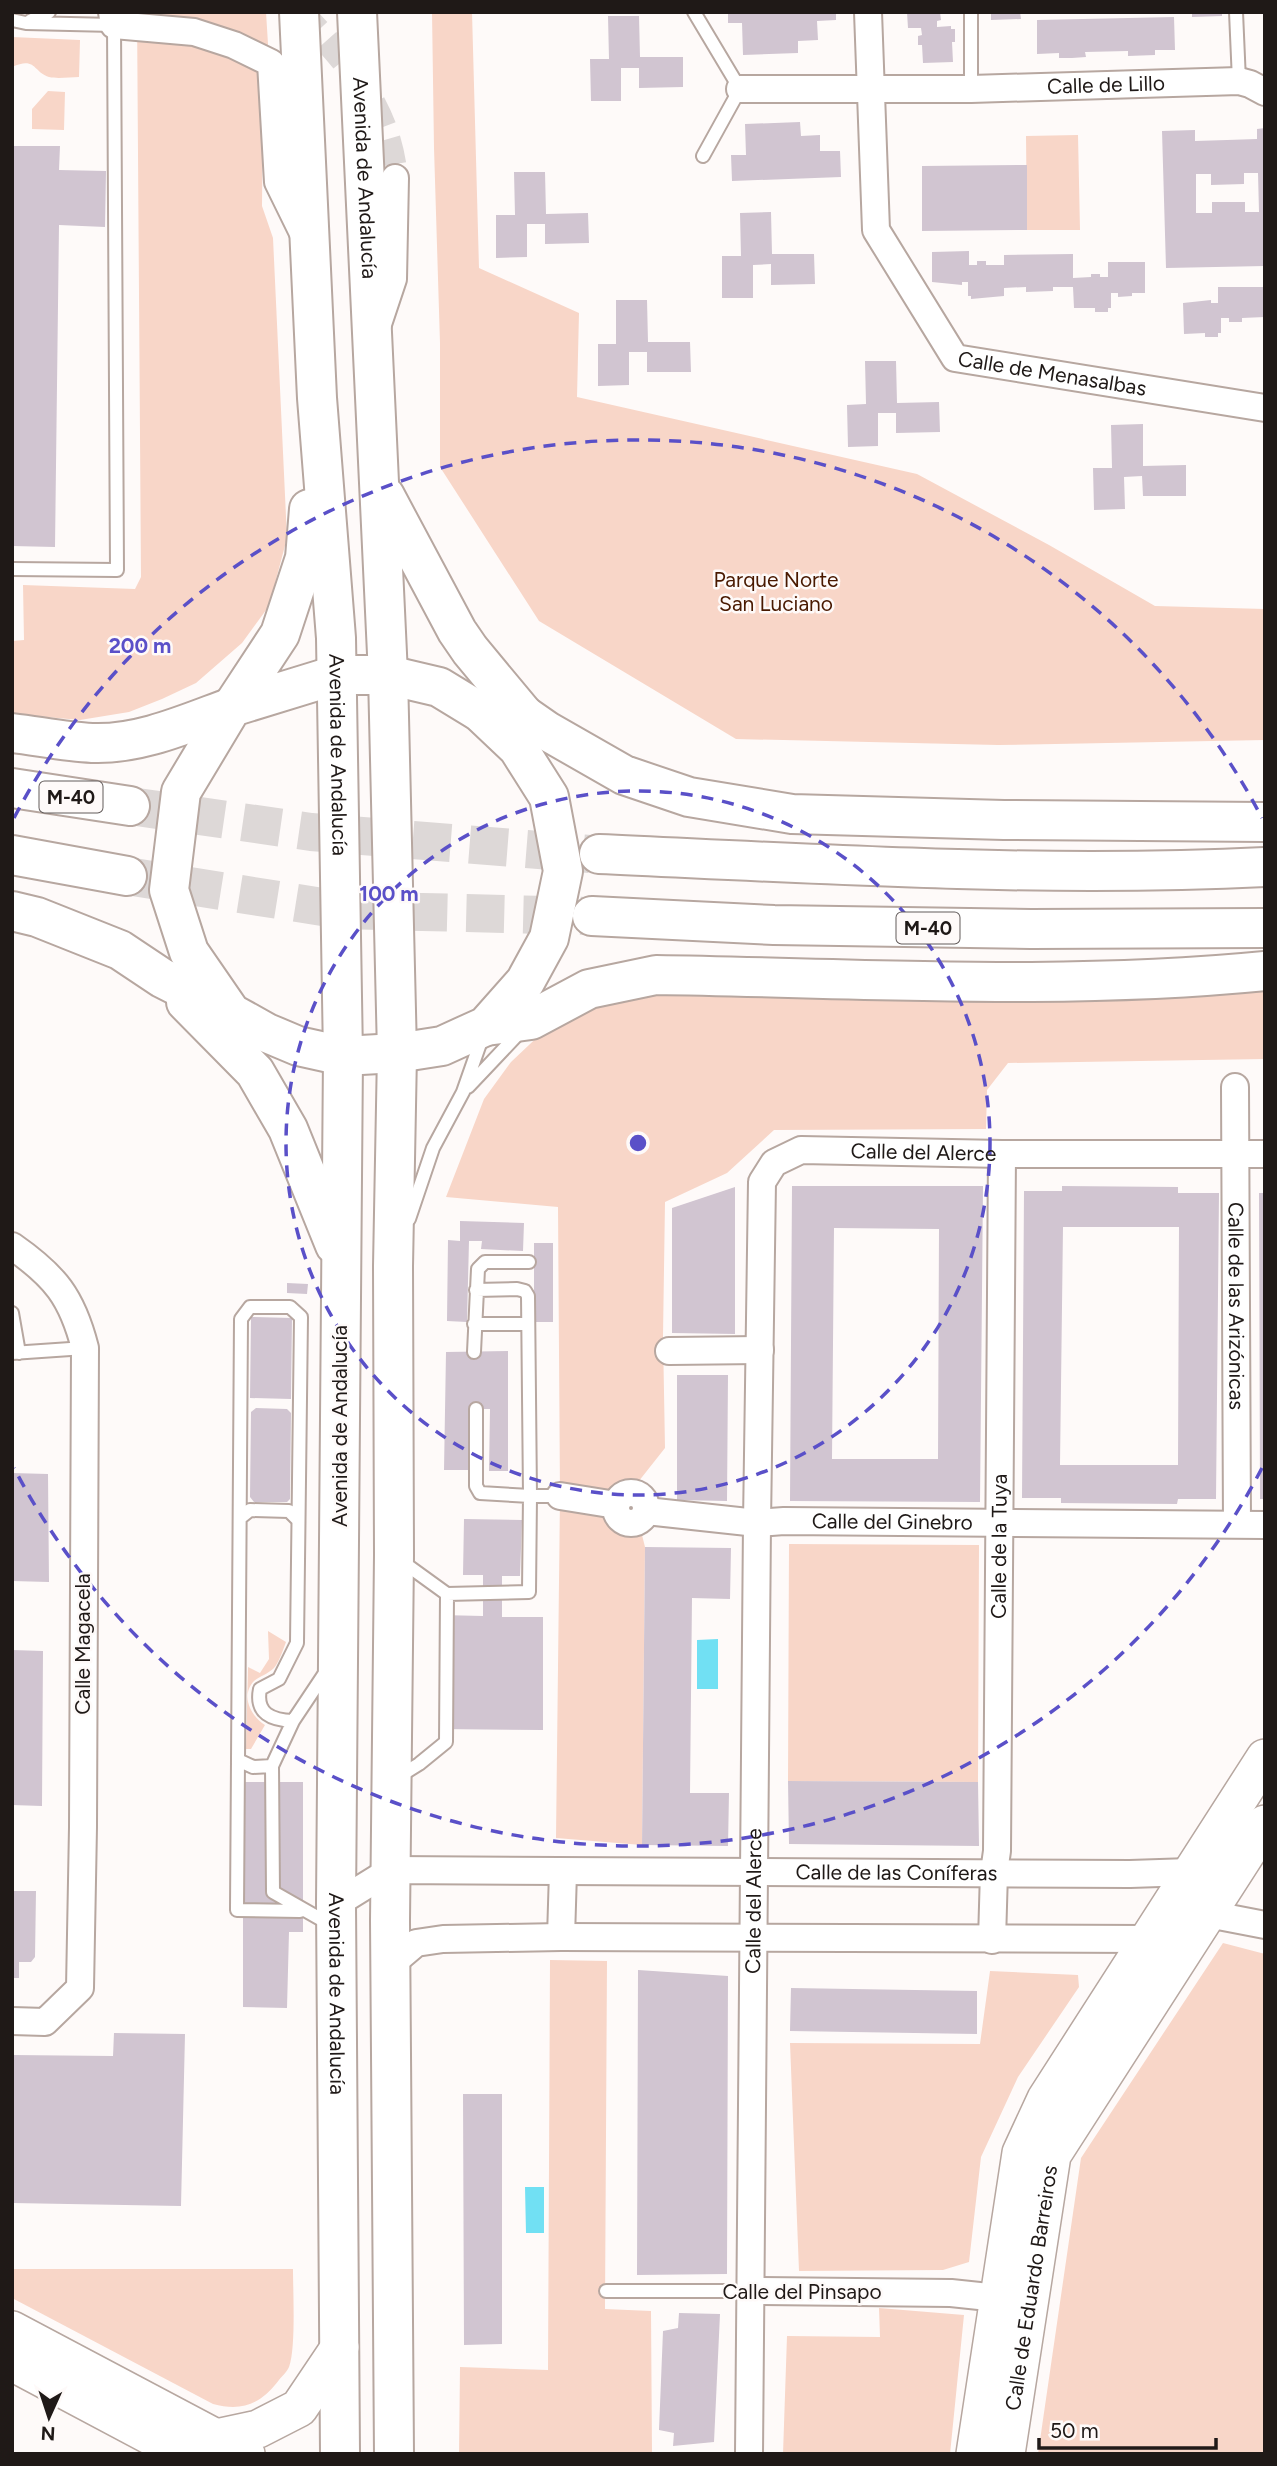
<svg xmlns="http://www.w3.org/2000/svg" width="1277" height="2466" viewBox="0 0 1277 2466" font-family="Figtree,sans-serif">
	<rect width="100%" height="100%" fill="#fefaf9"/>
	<path fill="#f8d6c8" d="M 137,12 L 266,12 L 268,44 L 260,80 L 263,95 L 262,206 L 273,238 L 287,538 L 269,606 L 242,643 L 196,683 L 162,699 L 129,712 L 80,720 L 12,714 L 12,641 L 24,640 L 23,585 L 135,589 L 141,577 Z
		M 432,12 L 472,12 L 479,268 L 579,313 L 577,397 L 917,474 L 1049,545 L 1155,606 L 1265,609 L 1265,740 L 998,745 L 736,739 L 539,621 L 440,467 L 440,343 L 434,148 Z
		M 12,37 L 80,40 L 79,77 C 70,77 58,79 49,77 C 33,72 36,56 12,67 Z
		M 48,91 L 65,92 L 64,130 L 32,129 L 32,109 Z
		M 1078,135 L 1080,230 L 1027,230 L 1026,136 Z
		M 1265,990 L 1265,1059 L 1008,1063 L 987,1090 L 986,1129 L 774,1130 L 727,1173 L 665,1202 L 663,1336 L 665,1448 L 631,1491 L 645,1547 L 642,1845 L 556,1838 L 560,1496 L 558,1207 L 446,1197 L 484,1099 L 511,1062 L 548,1027 L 607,999 L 677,994 L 1018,1003 L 1232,993 Z
		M 789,1544 L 979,1545 L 978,1782 L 788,1781 Z
		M 268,1631 L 286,1642 C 283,1650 279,1662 274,1668 C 268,1674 260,1676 254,1681 C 240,1696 251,1716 265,1725 L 251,1749 L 246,1749 L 248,1667 L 260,1673 L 269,1659 Z
		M 1223,1943 L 1265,1954 L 1265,2454 L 1038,2454 L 1081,2158 Z
		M 550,1960 L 607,1961 L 605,2309 L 651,2311 L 652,2454 L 459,2454 L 460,2367 L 548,2370 Z
		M 990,1971 L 1078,1975 L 1079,1987 L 1018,2077 L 981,2157 L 969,2262 L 943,2270 L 799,2271 L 790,2043 L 980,2044 Z
		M 12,2269 L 293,2269 C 293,2292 296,2348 289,2367 C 287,2372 282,2376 279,2380 C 261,2404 242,2412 213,2404 L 12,2298 Z
		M 879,2308 L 964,2315 L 950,2454 L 783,2454 L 787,2336 L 880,2337 Z"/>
	<path fill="#71e0f3" d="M 718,1639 L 718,1689 L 697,1689 L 697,1640 Z
		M 525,2187 L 544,2187 L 544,2233 L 526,2233 Z"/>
	<path fill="#d1c5d1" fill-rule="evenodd" d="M 728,12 L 836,12 L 836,20 L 817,21 L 818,40 L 798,41 L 798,53 L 743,55 L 742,23 L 728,23 Z
		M 907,12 L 940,12 L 941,20 L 937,21 L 937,27 L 951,26 L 951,29 L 955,29 L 955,42 L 952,42 L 953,62 L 923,63 L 922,45 L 918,45 L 918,36 L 922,35 L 921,28 L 908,28 Z
		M 991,12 L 1020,12 L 1021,19 L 991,20 Z
		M 1192,12 L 1222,12 L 1222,16 L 1192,17 Z
		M 608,16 L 639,16 L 640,57 L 683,57 L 683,87 L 639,88 L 639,68 L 621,68 L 621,101 L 591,101 L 590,59 L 609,59 Z
		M 1174,17 L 1175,50 L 1155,50 L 1155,55 L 1128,56 L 1128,51 L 1085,52 L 1086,57 L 1072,58 L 1059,58 L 1059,53 L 1037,54 L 1037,20 Z
		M 800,122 L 801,136 L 820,135 L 820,151 L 840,151 L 841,177 L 732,181 L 731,155 L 746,155 L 745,124 Z
		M 1265,128 L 1265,266 L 1166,268 L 1162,131 L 1195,130 L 1195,141 L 1227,140 L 1257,139 L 1257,129 ZM 1244,173 L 1258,173 L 1259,212 L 1245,212 L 1245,202 L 1212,202 L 1212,213 L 1196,213 L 1196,174 L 1211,174 L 1211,185 L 1244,184 Z
		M 12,146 L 60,146 L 59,170 L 106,171 L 105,227 L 59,225 L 55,547 L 12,546 Z
		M 1027,165 L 1027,230 L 922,231 L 922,166 Z
		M 514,172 L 545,172 L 546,214 L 588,213 L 589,243 L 545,244 L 545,224 L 527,224 L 527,257 L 496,258 L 496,215 L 515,215 Z
		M 771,212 L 772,254 L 814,254 L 815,284 L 771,285 L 771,264 L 753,265 L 753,298 L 722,298 L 722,256 L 741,256 L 740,213 Z
		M 969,251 L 969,265 L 977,265 L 977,261 L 986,261 L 986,265 L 1004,265 L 1004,255 L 1073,254 L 1073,278 L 1091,277 L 1091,274 L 1100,274 L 1100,277 L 1108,277 L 1108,262 L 1145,262 L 1145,293 L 1132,293 L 1132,296 L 1118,297 L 1118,293 L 1111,293 L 1111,308 L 1108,308 L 1108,312 L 1095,312 L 1095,308 L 1074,308 L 1073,287 L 1053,287 L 1053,291 L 1026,292 L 1026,287 L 1004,288 L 1004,296 L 971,299 L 971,296 L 968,296 L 968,282 L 962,282 L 962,285 L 932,282 L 932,252 Z
		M 1218,287 L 1265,287 L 1265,317 L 1242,318 L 1242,322 L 1229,322 L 1229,318 L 1221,318 L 1221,333 L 1218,333 L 1218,337 L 1205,337 L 1205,333 L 1184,334 L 1183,303 L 1211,300 L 1211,303 L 1218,303 Z
		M 616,300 L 647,300 L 648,342 L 690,342 L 691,372 L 647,372 L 647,352 L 629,352 L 629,385 L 598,386 L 598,344 L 616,344 Z
		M 865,361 L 896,361 L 897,403 L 939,402 L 940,432 L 896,433 L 896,413 L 878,413 L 878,446 L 848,447 L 847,405 L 866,404 Z
		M 1143,424 L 1143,466 L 1186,465 L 1186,496 L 1143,496 L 1142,476 L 1124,477 L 1125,509 L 1094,510 L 1093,468 L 1112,468 L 1111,425 Z
		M 792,1186 L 983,1186 L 980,1502 L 790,1501 ZM 834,1228 L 939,1229 L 938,1459 L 832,1459 Z
		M 1062,1186 L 1178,1187 L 1178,1193 L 1219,1193 L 1216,1499 L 1178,1499 L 1177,1504 L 1061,1503 L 1061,1498 L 1022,1498 L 1024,1191 L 1062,1191 ZM 1063,1227 L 1179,1227 L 1178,1465 L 1060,1465 Z
		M 735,1187 L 735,1334 L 672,1333 L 672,1208 Z
		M 1259,1193 L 1265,1193 L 1265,1499 L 1260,1499 Z
		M 460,1221 L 524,1223 L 523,1251 L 481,1249 L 482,1241 L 469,1241 L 467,1322 L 447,1321 L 448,1240 L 460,1241 Z
		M 534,1243 L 553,1243 L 553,1322 L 534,1322 Z
		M 287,1283 L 308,1284 L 307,1294 L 287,1293 Z
		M 251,1317 L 292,1318 L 291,1399 L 250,1398 Z
		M 508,1351 L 508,1471 L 489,1471 L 490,1409 L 469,1409 L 468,1470 L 444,1470 L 446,1352 Z
		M 677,1375 L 728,1375 L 727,1501 L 677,1500 Z
		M 256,1408 L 287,1409 L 291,1413 L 290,1499 L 287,1502 L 254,1502 L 250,1497 L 251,1412 Z
		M 12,1473 L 48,1474 L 49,1582 L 12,1581 Z
		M 464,1519 L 522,1520 L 520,1576 L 502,1576 L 502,1617 L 543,1617 L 543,1730 L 440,1729 L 441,1615 L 483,1616 L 483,1575 L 463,1575 Z
		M 645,1547 L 731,1548 L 730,1599 L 692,1598 L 690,1793 L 729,1793 L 728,1846 L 642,1845 Z
		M 12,1650 L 43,1651 L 42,1806 L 12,1805 Z
		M 788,1781 L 978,1782 L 979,1846 L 789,1844 Z
		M 243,1782 L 303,1782 L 303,1932 L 289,1932 L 287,2008 L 243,2007 Z
		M 12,1891 L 36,1891 L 35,1957 L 31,1962 L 19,1962 L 19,1978 L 12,1978 Z
		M 638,1970 L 728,1976 L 727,2274 L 637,2275 Z
		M 791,1988 L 977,1991 L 977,2034 L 790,2031 Z
		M 114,2033 L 185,2034 L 181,2206 L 12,2203 L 12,2055 L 113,2056 Z
		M 463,2094 L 502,2094 L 502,2344 L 464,2345 Z
		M 679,2313 L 720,2314 L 714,2442 L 673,2446 L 674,2433 L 659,2430 L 663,2331 L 678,2328 Z"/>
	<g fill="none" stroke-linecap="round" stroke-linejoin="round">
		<path stroke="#ddd8d7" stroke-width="26" stroke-dasharray="26 13" stroke-linecap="butt" d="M 300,12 C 348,63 388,105 395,178"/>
		<path stroke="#ddd8d7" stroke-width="38" stroke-dasharray="38 19" stroke-linecap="butt" d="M 130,806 L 311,832 L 590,854
			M 127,876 L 341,910 L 588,916"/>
		<g stroke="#b7a7a0" stroke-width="16">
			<path id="lane" d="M 694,12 L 740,89 L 703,156
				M 971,12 L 971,89
				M 1236,12 L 1239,81
				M 12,20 L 26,23 L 114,25 L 117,570 L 12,569
				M 30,21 L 49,12
				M 468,1087 L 520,1032
				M 409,1219 L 433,1148 L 463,1092 L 483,1035
				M 476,1290 L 517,1289 L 525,1291 L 528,1296 L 530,1496 L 480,1493 L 476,1486 L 476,1409
				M 12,1313 L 19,1353
				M 474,1324 L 528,1324
				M 474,1352 L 478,1269 L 485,1262 L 529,1262
				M 12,1353 L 85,1348
				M 240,1518 L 250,1510 L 289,1511 L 298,1520
				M 447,1594 L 529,1592 L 530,1496 L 560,1496
				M 327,1670 L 293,1721 L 272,1766 L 273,1892 L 331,1925
				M 238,1760 L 237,1910 L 300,1911
				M 272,1766 L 253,1767 L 238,1760 L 241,1319 L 250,1307 L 290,1307 L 301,1317 L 297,1643 L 279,1679 L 260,1689 C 255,1714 272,1720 293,1721
				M 398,1777 L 419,1764 L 446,1742 L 447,1594 L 400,1560
				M 606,2291 L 751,2291"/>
		</g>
		<g stroke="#b7a7a0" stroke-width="30">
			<g id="street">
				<path d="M 112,12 L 114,25 L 194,32 L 234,45 L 271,63 L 278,182 L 304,235"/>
				<path id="s1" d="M 868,12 L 876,230 L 955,358 L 1265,408"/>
				<path id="s2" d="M 740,89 L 971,89 L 1239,81 L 1250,84 L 1265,92"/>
				<path d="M 378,324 L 393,279 L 395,178"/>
				<path id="s3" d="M 1235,1087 L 1237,1524"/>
				<path d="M 12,1246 C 55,1276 72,1297 85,1348 L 83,1827 L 80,1988 L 45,2022 L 12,2021"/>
				<path d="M 669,1351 L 760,1350"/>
				<circle cx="631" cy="1508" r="15"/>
				<path d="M 560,1496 L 616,1505"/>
				<path id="s4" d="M 646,1511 L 757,1523 L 784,1521 L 1265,1525"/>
				<path id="s5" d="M 336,1904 L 391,1870 L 1130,1874 L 1190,1872 L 1196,1887"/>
				<path d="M 1208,1914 L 1265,1925"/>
				<path d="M 561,1937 L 563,1872"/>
				<path id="s6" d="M 992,1940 L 994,1872 L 997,1851 L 1002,1154"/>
				<path d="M 390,1965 L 416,1943 L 443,1939 L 561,1937 L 1147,1939 L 1161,1934"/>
				<path d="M 751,2291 L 951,2293 L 998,2298"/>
				<path id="s7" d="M 749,2454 L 757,1523 L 762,1182 L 774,1163 L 801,1150 L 1002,1154 L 1265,1154"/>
			</g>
		</g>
		<g stroke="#b7a7a0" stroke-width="40">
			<g id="secondary">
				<path d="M 12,2330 L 246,2454"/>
				<path d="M 12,2362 L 185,2454"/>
				<path d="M 216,2438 L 258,2429 L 299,2408 L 340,2347"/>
				<path d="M 975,2454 L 1021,2153 L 1046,2099 L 1265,1758"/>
				<path id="s8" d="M 1006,2454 L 1052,2155 L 1265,1824"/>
			</g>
		</g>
		<g stroke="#b7a7a0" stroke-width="42">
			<g id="primary">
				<path id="s9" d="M 299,12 L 317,398 L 336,638 L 343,1056 L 336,1904 L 340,2454"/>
				<path id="s10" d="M 357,12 L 388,675 L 397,1053 L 393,1266 L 394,1555 L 390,1921 L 394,2454"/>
				<path d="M 385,496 L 457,631 L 470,650 L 524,715"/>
				<path d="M 232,707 L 336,675 L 388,675 L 439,687 L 480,712 L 518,748 L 549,797 L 563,871 L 549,938 L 525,982 L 486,1026 L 442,1046 L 397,1053 L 343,1056 L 298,1046 L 267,1033 L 231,1013 L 189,952 L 169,890 L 181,792 L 232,707 L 280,634 L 305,558 L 309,509"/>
				<path d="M 186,1002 L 255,1072 L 288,1129 L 335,1245"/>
			</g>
		</g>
		<g stroke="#b7a7a0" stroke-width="42">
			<path id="highway" d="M 480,712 L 524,715 L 547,731 L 624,775 L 689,797 L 792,814 L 1004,820 L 1265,822
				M 12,733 C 38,736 66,742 92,743 C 140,745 188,723 232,707
				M 12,788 L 130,806
				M 599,854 C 821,864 1043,878 1265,867
				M 12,855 L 127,876
				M 12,911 L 37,917 L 120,950 L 162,978 L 231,1013
				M 592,916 L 774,925 L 1031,929 L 1265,928
				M 486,1026 L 531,1020 L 589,989 L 656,975 C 859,978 1062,991 1265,971"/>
		</g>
		<use href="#lane" stroke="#fff" stroke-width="12"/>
		<use href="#street" stroke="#fff" stroke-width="26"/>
		<use href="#secondary" stroke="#fff" stroke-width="37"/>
		<use href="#primary" stroke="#fff" stroke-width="38"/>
		<use href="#highway" stroke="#fff" stroke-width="38"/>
	</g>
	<g fill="none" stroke="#5a50c8" stroke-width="3.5" stroke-dasharray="12 9">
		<circle cx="638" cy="1143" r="352"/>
		<path d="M1262 1468A704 704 0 0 1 14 1468M14 818A704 704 0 0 1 1262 818"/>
	</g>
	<g text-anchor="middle" stroke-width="5" stroke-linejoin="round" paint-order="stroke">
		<g fill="#fefaf9" stroke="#625c5b" stroke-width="2">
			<rect x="39.5" y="781.5" width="63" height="31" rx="5"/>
			<rect x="896.5" y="912.5" width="63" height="31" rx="5"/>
		</g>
		<g font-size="19" font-weight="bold" fill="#1f1917">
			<text x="71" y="804">M-40</text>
			<text x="928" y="935">M-40</text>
		</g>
		<g font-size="21" fill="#1f1917" stroke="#fefaf9">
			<text dy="7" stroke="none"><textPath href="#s2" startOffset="366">Calle de Lillo</textPath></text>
			<text dy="7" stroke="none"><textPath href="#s10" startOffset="166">Avenida de Andalucía</textPath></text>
			<text dy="7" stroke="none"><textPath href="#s1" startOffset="467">Calle de Menasalbas</textPath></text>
			<text dy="7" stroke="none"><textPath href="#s9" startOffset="744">Avenida de Andalucía</textPath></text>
			<text dy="7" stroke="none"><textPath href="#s7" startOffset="1447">Calle del Alerce</textPath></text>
			<text dy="7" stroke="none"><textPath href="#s3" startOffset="219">Calle de las Arizónicas</textPath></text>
			<text transform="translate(340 1426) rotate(-90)" y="7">Avenida de Andalucía</text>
			<text dy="7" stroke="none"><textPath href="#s4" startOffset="247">Calle del Ginebro</textPath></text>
			<text dy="7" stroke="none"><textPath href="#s6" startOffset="394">Calle de la Tuya</textPath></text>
			<text transform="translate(83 1644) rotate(-90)" y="7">Calle Magacela</text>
			<text dy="7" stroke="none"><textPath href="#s5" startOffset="570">Calle de las Coníferas</textPath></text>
			<text dy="7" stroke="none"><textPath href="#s7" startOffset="553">Calle del Alerce</textPath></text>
			<text dy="7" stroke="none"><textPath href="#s9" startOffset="1983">Avenida de Andalucía</textPath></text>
			<text dy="7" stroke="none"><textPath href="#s8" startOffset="168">Calle de Eduardo Barreiros</textPath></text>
			<text x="802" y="2299">Calle del Pinsapo</text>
		</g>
		<g font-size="21" fill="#491900" stroke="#fefaf9">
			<text x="776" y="587">Parque Norte<tspan x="776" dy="24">San Luciano</tspan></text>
		</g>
	</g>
	<circle cx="638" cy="1143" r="10" fill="#5a50c8" stroke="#fefaf9" stroke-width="3.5"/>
	<g font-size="21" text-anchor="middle" font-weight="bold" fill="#5a50c8" stroke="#fefaf9" stroke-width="5" stroke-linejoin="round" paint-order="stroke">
		<text x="140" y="653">200 m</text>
		<text x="389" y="901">100 m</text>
	</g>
	<rect width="1277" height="2466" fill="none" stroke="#1f1917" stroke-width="28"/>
	<g transform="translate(49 2417) rotate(183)" stroke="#fefaf9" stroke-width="5" paint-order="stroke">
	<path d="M0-5L12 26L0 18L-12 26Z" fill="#1f1917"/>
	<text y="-10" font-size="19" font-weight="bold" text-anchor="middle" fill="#1f1917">N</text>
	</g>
	<path d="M1039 2438v10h177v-10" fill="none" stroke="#1f1917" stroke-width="3.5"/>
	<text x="1050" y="2438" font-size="21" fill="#1f1917" stroke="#fefaf9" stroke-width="5" paint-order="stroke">50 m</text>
</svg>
